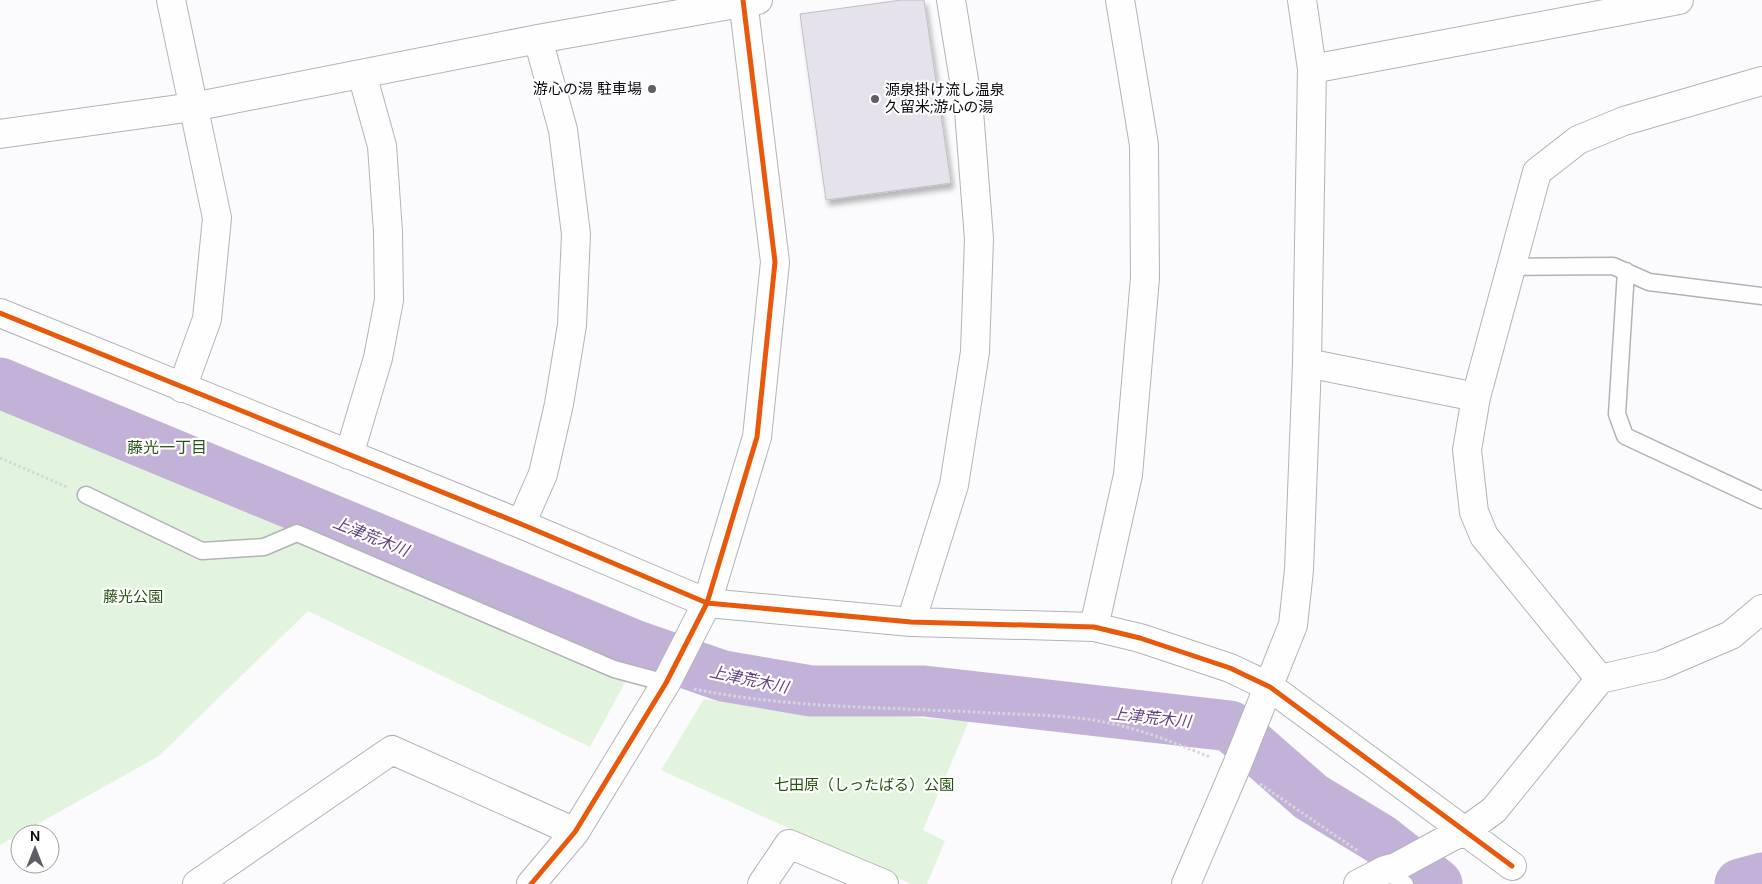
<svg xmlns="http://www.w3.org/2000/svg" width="1762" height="884" viewBox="0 0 1762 884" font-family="'DM Sans','Noto Sans JP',sans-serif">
	<defs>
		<filter id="shadow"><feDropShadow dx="3" dy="5.5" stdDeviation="2.5" flood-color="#0004"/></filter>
	</defs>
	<rect width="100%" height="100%" fill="#fbfafd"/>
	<path fill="#e2f4dd" d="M 0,398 L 634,666 L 590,747 L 308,611 L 159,756 L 0,845 Z
		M 704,699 L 757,707 L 969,721 L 923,830 L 945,841 L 927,884 L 911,884 L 661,770 Z"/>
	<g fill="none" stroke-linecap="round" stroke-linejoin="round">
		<path stroke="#c2b2d8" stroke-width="51" d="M 0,383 L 634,645 L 723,676 L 811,691 L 924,691 L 1230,726 L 1311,797 L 1380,839 L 1437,884
			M 1740,884 L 1762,878"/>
	</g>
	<path fill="#e5e2eb" stroke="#c1bfc5" filter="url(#shadow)" d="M 901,0 L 924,0 L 951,183 L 826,200 L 800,14 Z"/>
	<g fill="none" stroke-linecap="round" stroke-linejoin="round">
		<g stroke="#b4b2b8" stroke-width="19">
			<path id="service" d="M 1511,267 L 1613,266 L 1649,282 L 1762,296
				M 1626,271 L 1617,414 L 1625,436 L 1762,500
				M 86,495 L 202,551 L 264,547 L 297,533 L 614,669 L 666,683
				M 1385,870 L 1405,884"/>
		</g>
		<g stroke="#b4b2b8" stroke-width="30">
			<path id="minor" d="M 171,0 L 217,218 L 207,319 L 182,388
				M 1312,69 L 1679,0
				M 0,134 L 193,107 L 538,39 L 758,0
				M 0,313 L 521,524 L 707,603 L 911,622 L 1094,627 L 1140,638 L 1230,668 L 1270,687 L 1512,866
				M 1307,363 L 1476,397
				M 349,455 L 378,358 L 389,300 L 388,232 L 382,146 L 362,74
				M 521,524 L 543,474 L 559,404 L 572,325 L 576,234 L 563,130 L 538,39
				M 911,622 L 954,485 L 975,352 L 979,239 L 969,111 L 951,0
				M 1094,627 L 1128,475 L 1145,278 L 1144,145 L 1120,0
				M 1600,679 L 1484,536 L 1474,512 L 1467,450 L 1476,397 L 1537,172 L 1578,140 L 1624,121 L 1762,81
				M 197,884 L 392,750 L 575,832
				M 531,884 L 575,832 L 666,683 L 707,603
				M 762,884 L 789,844 L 884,884
				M 1186,884 L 1237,765 L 1293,625 L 1299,570 L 1307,363 L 1312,69 L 1302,0
				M 1358,884 L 1385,870 L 1396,867 L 1453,836 L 1465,831 L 1494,810 L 1600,679 L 1661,665 L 1731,635 L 1762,609"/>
		</g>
		<g stroke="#b4b2b8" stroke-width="30">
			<path id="tertiary" d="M 707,603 L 757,437 L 775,262 L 743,0"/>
		</g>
		<path stroke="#d7d7d8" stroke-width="3" stroke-dasharray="2.5 2.5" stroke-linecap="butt" d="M 0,458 L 67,487
			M 694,689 C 792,709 893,707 992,713 C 1030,715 1073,715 1109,723 C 1144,730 1177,744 1210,757
			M 1260,784 L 1358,851"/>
		<use href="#service" stroke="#fefeff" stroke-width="16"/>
		<use href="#minor" stroke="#fefeff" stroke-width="28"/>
		<use href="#tertiary" stroke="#fefeff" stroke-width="28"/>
		<g stroke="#fff" stroke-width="8">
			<path id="cycleway" d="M 0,313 L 521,524 L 707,603 L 911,622 L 1094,627 L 1140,638 L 1230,668 L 1270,687 L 1512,866
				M 531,884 L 575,832 L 666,683 L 707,603 L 757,437 L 775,262 L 743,0"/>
		</g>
		<use href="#cycleway" stroke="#e8590c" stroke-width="5"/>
	</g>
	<g fill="#605e64" stroke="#fff" stroke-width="2">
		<circle cx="652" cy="89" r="5"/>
		<circle cx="875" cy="99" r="5"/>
	</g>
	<g text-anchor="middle" stroke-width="4.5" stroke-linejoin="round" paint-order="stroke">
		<g font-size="15" fill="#0d0a12" stroke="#fff" text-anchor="end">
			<text x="642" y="94">游心の湯 駐車場</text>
			<text x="885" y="95" text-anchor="start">源泉掛け流し温泉<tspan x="885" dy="17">久留米;游心の湯</tspan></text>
		</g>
		<g font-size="15" fill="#23520c" stroke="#fff">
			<text x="133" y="602">藤光公園</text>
			<text x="864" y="790">七田原（しったばる）公園</text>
		</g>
		<g font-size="16" fill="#2a5418" stroke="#fff">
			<text x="167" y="453">藤光一丁目</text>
		</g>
		<g font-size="16" font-style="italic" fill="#624285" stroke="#fff">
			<text transform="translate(371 536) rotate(22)" y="6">上津荒木川</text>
			<text transform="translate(749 679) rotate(12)" y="6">上津荒木川</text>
			<text transform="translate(1151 717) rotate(6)" y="6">上津荒木川</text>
		</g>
	</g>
	<g transform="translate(35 849)"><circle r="24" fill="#ffffff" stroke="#9e9da0"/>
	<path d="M0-4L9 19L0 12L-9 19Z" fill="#605e64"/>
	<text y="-8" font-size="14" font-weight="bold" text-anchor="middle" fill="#0d0a12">N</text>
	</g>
</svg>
